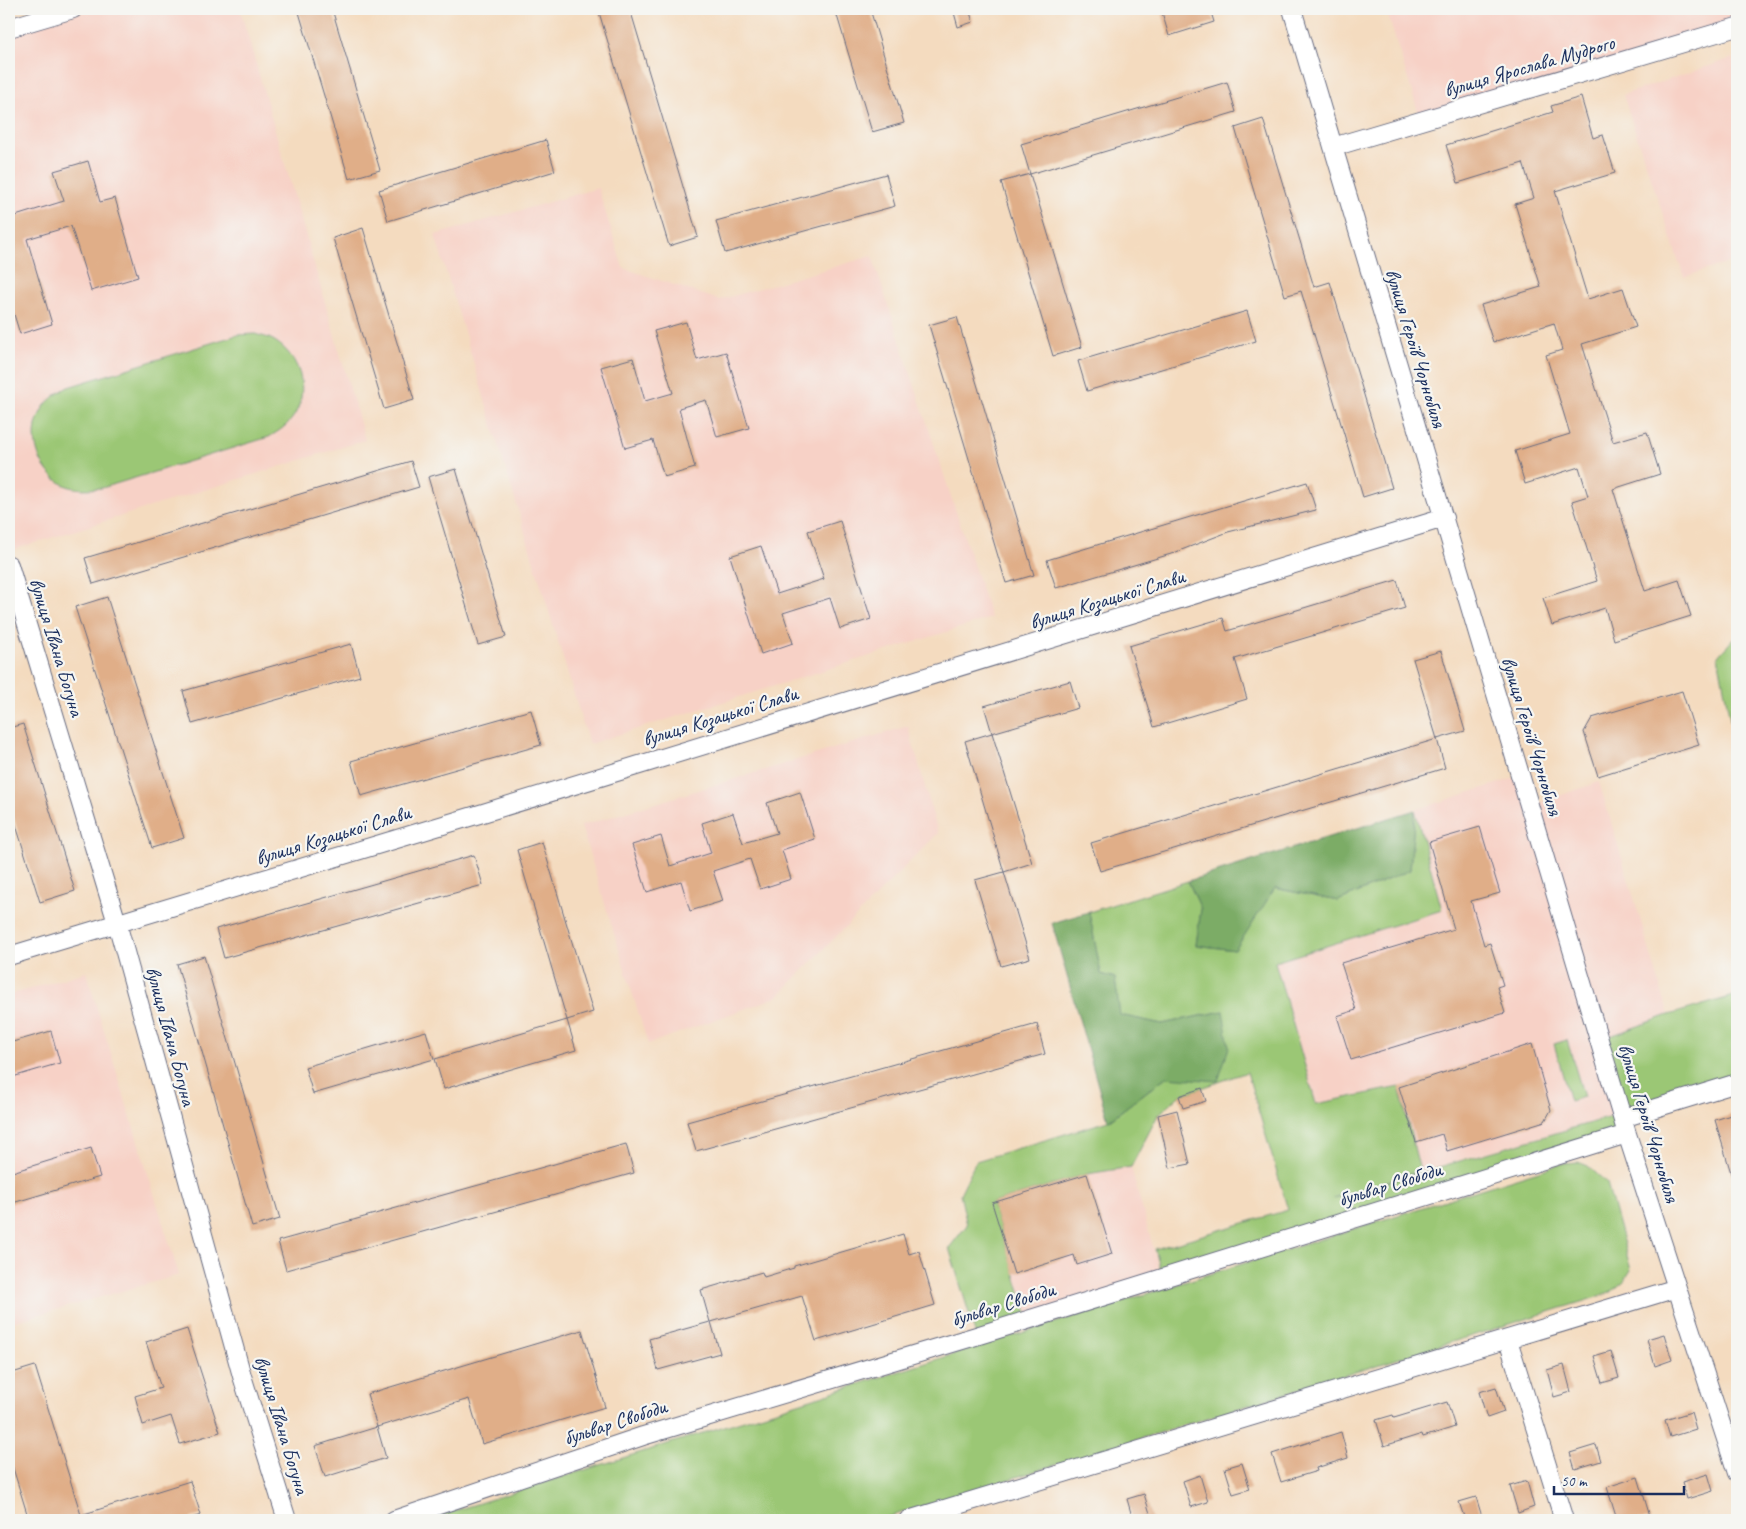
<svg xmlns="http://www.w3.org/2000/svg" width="1746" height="1529" viewBox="0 0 1746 1529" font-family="Caveat,sans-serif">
	<rect width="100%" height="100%" fill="#f6f6f2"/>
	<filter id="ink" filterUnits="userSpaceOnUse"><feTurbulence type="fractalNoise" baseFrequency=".02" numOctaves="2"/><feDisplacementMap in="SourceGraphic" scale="10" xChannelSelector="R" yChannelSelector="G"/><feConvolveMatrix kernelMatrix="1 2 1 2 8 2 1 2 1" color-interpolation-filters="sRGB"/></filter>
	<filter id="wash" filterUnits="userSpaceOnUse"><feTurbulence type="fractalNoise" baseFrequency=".0096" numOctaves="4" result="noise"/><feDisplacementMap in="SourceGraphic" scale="20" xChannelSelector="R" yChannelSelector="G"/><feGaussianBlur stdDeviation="1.12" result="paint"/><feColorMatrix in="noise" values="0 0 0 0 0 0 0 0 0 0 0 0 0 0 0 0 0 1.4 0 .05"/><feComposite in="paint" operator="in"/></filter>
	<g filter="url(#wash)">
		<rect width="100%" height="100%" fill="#f4dbbf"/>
		<path fill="#f7d1c6" d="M 92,9 L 240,9 L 365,440 L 9,551 L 9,32 Z
			M 1386,9 L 1737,9 L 1737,27 L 1421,121 Z
			M 1733,58 L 1737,70 L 1737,260 L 1684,277 L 1623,95 Z
			M 598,188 L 623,268 L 719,300 L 872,256 L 991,618 L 589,744 L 435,235 Z
			M 908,726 L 938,833 L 777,997 L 648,1044 L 581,826 Z
			M 1521,776 L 1530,806 L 1599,782 L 1669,1015 L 1599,1040 L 1621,1114 L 1420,1171 L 1399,1087 L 1316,1104 L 1275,962 L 1442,910 L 1415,810 Z
			M 86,972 L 179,1275 L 9,1323 L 9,995 Z
			M 1131,1167 L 1161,1277 L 1029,1319 L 992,1203 L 1087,1174 Z"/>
		<path fill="#9bc774" stroke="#5b7b69" d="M 255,334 C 261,336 268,337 273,340 C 299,355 310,388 295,414 C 289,425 279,431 269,437 L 102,488 C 90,489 78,490 67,486 C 39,474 26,437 42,410 C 48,399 58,393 68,387 L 237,335 Z
			M 1737,635 L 1737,740 L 1734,741 L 1718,656 Z
			M 1415,810 L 1442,910 L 1275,962 L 1316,1104 L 1399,1087 L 1420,1171 L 1333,1198 L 1621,1114 L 1599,1040 L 1669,1015 L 1737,995 L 1737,1078 L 1622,1113 L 1627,1134 L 1162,1276 L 1155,1249 L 1288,1210 L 1247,1072 L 1179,1096 L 1158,1115 L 1131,1167 L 1087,1174 L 992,1203 L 1029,1319 L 976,1336 L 949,1248 L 967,1225 L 960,1194 L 976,1161 L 1108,1121 L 1166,1077 L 1223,1011 L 1162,1024 L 1119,1015 L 1115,978 L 1101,974 L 1089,912 L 1188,881 L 1201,909 L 1196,945 L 1235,950 L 1274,888 L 1338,901 L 1410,870 Z
			M 1567,1040 L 1584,1097 L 1570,1101 L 1554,1044 Z
			M 1578,1162 L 1588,1166 L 1607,1183 L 1631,1270 L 1624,1281 L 1610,1293 L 878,1520 L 425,1520 L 1564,1163 Z"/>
		<path fill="#7cac66" stroke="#4c6e62" d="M 1415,810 L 1410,870 L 1338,901 L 1275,888 L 1235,950 L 1196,945 L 1201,909 L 1188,881 Z
			M 1089,912 L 1101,974 L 1115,978 L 1120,1015 L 1162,1024 L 1223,1011 L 1229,1047 L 1218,1081 L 1166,1077 L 1108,1121 L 1052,923 Z"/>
		<g id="blocks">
			<path fill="#e0ae88" d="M 298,9 L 332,9 L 380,170 L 349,179 Z
				M 598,9 L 630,9 L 698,237 L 669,246 Z
				M 835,9 L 870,9 L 904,123 L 872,132 Z
				M 953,9 L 969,9 L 973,22 L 958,27 Z
				M 1161,9 L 1210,9 L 1214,22 L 1169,36 Z
				M 1227,82 L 1236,112 L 1030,174 L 1021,144 Z
				M 1581,97 L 1593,138 L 1603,135 L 1615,173 L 1555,191 L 1588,299 L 1623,288 L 1636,327 L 1582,344 L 1613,442 L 1647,432 L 1660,474 L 1613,489 L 1645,591 L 1679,580 L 1691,616 L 1614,640 L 1605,608 L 1552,625 L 1543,598 L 1597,581 L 1572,501 L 1588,496 L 1579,467 L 1525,484 L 1515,451 L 1570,434 L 1546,355 L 1562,350 L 1554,323 L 1493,342 L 1481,305 L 1541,287 L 1515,204 L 1534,198 L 1523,163 L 1458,183 L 1446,145 L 1553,112 L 1551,106 Z
				M 1263,119 L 1314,287 L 1330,282 L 1392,488 L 1363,497 L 1301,291 L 1285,296 L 1235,128 Z
				M 546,140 L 555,171 L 388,221 L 379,190 Z
				M 88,161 L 100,202 L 115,198 L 138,277 L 91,291 L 71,226 L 27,239 L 52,324 L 20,334 L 9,298 L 9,218 L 64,201 L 54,171 Z
				M 886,174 L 895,206 L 725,253 L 716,221 Z
				M 1030,174 L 1082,347 L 1053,356 L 1001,182 Z
				M 363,228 L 414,400 L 384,409 L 333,238 Z
				M 1247,311 L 1256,341 L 1087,391 L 1078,361 Z
				M 957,317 L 1034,575 L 1006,583 L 929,325 Z
				M 686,322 L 697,360 L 726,352 L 749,428 L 717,437 L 706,400 L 679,408 L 695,468 L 664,477 L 653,440 L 625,448 L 601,367 L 633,358 L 645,401 L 673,393 L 654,331 Z
				M 411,461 L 419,487 L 93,584 L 85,558 Z
				M 456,469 L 506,637 L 478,645 L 428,477 Z
				M 1307,482 L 1316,510 L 1228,532 L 1171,554 L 1056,588 L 1047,560 Z
				M 840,521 L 871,619 L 840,629 L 830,598 L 783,613 L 793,643 L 761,654 L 730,556 L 761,546 L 777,594 L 824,579 L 808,531 Z
				M 1397,580 L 1405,608 L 1235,659 L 1247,699 L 1154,727 L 1129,646 L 1223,618 L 1227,631 Z
				M 107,597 L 184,838 L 152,848 L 75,607 Z
				M 351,644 L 360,676 L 192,724 L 183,691 Z
				M 1441,651 L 1465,731 L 1437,739 L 1413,659 Z
				M 1070,681 L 1078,708 L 992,733 L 984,706 Z
				M 1682,691 L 1699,745 L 1598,776 L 1584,732 L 1592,718 Z
				M 531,710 L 541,745 L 361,796 L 351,761 Z
				M 23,724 L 75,891 L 40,902 L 9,803 L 9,728 Z
				M 992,733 L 1032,863 L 1004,872 L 965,741 Z
				M 1437,739 L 1445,768 L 1100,871 L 1091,843 Z
				M 800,792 L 815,839 L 782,850 L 791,879 L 760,889 L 750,859 L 713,871 L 723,901 L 690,911 L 681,881 L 647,892 L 632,845 L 661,836 L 670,866 L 711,853 L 702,823 L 733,813 L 743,843 L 777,833 L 767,803 Z
				M 1480,827 L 1500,893 L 1471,901 L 1484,945 L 1490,943 L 1503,985 L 1497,987 L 1505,1013 L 1351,1060 L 1337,1016 L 1356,1010 L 1341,963 L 1454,929 L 1429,842 Z
				M 542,842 L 593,1012 L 567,1020 L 517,850 Z
				M 474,855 L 483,885 L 224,958 L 216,929 Z
				M 1004,872 L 1030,958 L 1001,966 L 975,880 Z
				M 204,956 L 280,1219 L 252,1227 L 177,964 Z
				M 567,1020 L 576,1050 L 444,1089 L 435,1059 Z
				M 1037,1024 L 1045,1054 L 696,1151 L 687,1122 Z
				M 51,1031 L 60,1063 L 9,1078 L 9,1043 Z
				M 426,1031 L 434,1059 L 313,1094 L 305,1067 Z
				M 1532,1044 L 1551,1110 L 1545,1121 L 1447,1151 L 1442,1134 L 1416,1142 L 1399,1087 Z
				M 1202,1088 L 1206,1101 L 1183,1108 L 1179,1096 Z
				M 1177,1110 L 1190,1164 L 1170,1168 L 1158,1115 Z
				M 1737,1113 L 1737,1183 L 1734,1183 L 1715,1120 Z
				M 626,1144 L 634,1173 L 286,1270 L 278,1241 Z
				M 91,1148 L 100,1177 L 9,1204 L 9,1173 Z
				M 1087,1174 L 1112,1254 L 1077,1265 L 1074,1255 L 1014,1274 L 992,1203 Z
				M 903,1234 L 909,1254 L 919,1251 L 935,1305 L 816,1341 L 802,1296 L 711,1322 L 720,1353 L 658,1370 L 649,1339 L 710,1322 L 701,1290 L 762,1272 L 764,1277 L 794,1268 L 794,1266 Z
				M 187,1329 L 220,1432 L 180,1444 L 171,1416 L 143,1425 L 135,1396 L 161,1388 L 146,1342 Z
				M 582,1330 L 605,1407 L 482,1444 L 469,1399 L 377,1427 L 367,1394 Z
				M 1664,1334 L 1672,1360 L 1655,1366 L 1647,1339 Z
				M 1611,1351 L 1619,1378 L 1602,1383 L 1594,1356 Z
				M 1564,1365 L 1571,1392 L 1554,1397 L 1547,1370 Z
				M 35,1366 L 81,1515 L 190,1481 L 201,1515 L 185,1520 L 29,1520 L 9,1455 L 9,1374 Z
				M 1496,1387 L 1504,1412 L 1487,1418 L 1479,1392 Z
				M 1447,1402 L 1455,1427 L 1423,1437 L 1422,1434 L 1384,1446 L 1376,1420 L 1393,1415 L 1394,1418 Z
				M 1691,1412 L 1696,1429 L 1670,1437 L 1665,1420 Z
				M 377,1427 L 386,1458 L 325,1477 L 315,1446 Z
				M 1341,1432 L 1348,1458 L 1316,1468 L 1317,1471 L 1281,1482 L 1272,1454 Z
				M 1596,1445 L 1601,1461 L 1575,1469 L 1570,1453 Z
				M 1242,1463 L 1250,1489 L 1233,1494 L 1225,1468 Z
				M 1708,1474 L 1713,1491 L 1687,1499 L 1682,1482 Z
				M 1200,1475 L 1208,1502 L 1191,1507 L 1183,1481 Z
				M 1638,1477 L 1651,1520 L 1617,1520 L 1607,1487 Z
				M 1527,1481 L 1534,1507 L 1518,1513 L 1510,1486 Z
				M 1144,1494 L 1152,1520 L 1133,1520 L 1127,1499 Z
				M 1476,1497 L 1483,1520 L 1465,1520 L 1459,1502 Z"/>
		</g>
	</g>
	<g filter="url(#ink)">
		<use href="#blocks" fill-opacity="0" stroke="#676b80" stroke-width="1"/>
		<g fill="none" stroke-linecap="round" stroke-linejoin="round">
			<g stroke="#676b80" stroke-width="20">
				<path id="minor" d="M 1292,9 L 1627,1134 L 1737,1473
					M 9,28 L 73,9
					M 1333,147 L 1737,27
					M 9,565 L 117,923 L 242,1376 L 287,1520
					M 9,956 L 483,813 L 1444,518
					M 1623,1118 L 1737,1083
					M 1508,1340 L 1564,1520
					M 394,1520 L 643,1436 L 976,1336 L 1627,1134
					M 908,1520 L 1677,1288"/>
			</g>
			<use href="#minor" stroke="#fff" stroke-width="18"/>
		</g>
	</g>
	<g text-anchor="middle" stroke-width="4.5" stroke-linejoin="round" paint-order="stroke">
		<g font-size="21" fill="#1b2f5e" stroke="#f6f6f2">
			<text transform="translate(1529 66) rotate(-16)" y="7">вулиця Ярослава Мудрого</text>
			<text transform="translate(1416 348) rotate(73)" y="7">вулиця Героїв Чорнобиля</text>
			<text transform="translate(1107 599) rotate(-17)" y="7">вулиця Козацької Слави</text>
			<text transform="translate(57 647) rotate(73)" y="7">вулиця Івана Богуна</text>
			<text transform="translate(720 716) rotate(-17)" y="7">вулиця Козацької Слави</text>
			<text transform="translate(1532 736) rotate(73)" y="7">вулиця Героїв Чорнобиля</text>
			<text transform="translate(333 835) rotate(-17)" y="7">вулиця Козацької Слави</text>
			<text transform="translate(171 1036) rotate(75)" y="7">вулиця Івана Богуна</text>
			<text transform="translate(1649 1123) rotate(73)" y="7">вулиця Героїв Чорнобиля</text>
			<text transform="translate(1390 1184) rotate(-17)" y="7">бульвар Свободи</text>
			<text transform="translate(1003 1304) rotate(-17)" y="7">бульвар Свободи</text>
			<text transform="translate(615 1422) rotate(-18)" y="7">бульвар Свободи</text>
			<text transform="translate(282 1425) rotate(73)" y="7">вулиця Івана Богуна</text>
		</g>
	</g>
	<rect width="1746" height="1529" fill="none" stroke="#f6f6f2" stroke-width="30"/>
	<path d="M1554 1486v8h130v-8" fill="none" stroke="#1b2f5e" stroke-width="2.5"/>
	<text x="1561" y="1486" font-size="15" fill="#1b2f5e" stroke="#f6f6f2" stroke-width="4" paint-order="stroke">50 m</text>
</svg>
